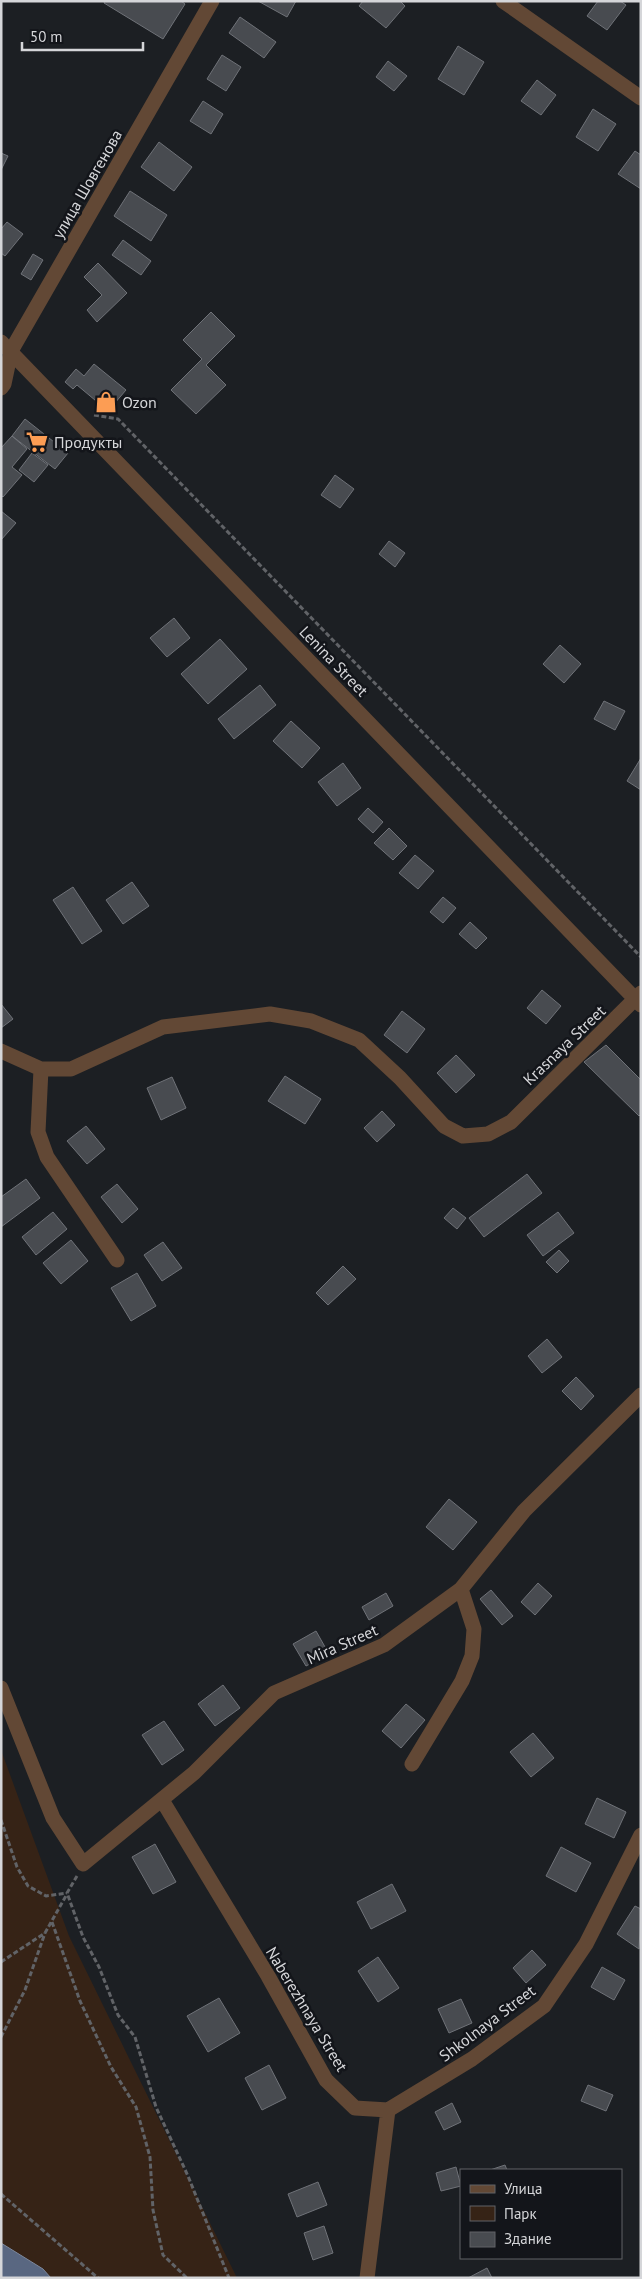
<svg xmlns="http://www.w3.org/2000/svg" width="642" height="2279" viewBox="0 0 642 2279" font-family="'PT Sans',sans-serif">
	<rect width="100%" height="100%" fill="#1c1f23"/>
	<path fill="#362316" d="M 1,1750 L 69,1936 L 237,2278 L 51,2278 L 43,2269 L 1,2243 Z"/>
	<path fill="#596781" stroke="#7e889b" d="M 1,2243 L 43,2269 L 51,2278 L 1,2278 Z"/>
	<path fill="#484b50" stroke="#6f7278" d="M 105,1 L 181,1 L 185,4 L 163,39 L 104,3 Z
		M 258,1 L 296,1 L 287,17 Z
		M 363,1 L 400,1 L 405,6 L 386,28 L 359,6 Z
		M 598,1 L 620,1 L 626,5 L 607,30 L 587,16 Z
		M 240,17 L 276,42 L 264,58 L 229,33 Z
		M 458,46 L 484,62 L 464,95 L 438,79 Z
		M 222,55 L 241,67 L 226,91 L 207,79 Z
		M 388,61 L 407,76 L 394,91 L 376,77 Z
		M 537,80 L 556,95 L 541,115 L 521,101 Z
		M 203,101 L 223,114 L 211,134 L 190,121 Z
		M 593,109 L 616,124 L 598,151 L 576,137 Z
		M 159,142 L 192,167 L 174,191 L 141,167 Z
		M 635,151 L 641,155 L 641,189 L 618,174 Z
		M 1,153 L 8,156 L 1,170 Z
		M 130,191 L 167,215 L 151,241 L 114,216 Z
		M 7,222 L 23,234 L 5,256 L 1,253 L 1,229 Z
		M 123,240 L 151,261 L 141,275 L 112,255 Z
		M 33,254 L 43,260 L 31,280 L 21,274 Z
		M 98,263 L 127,293 L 97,322 L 87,310 L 102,295 L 84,277 Z
		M 211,312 L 235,336 L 206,365 L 226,385 L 196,414 L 171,390 L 202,359 L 183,340 Z
		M 94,364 L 126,390 L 108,411 L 77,385 L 73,389 L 65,382 L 76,369 L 84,376 Z
		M 25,419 L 68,453 L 55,469 L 12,436 Z
		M 12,436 L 27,449 L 12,467 L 22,475 L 3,497 L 1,495 L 1,448 Z
		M 32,453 L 48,465 L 34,482 L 19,470 Z
		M 335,475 L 354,489 L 340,508 L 321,495 Z
		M 1,511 L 16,523 L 1,540 Z
		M 389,541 L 405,553 L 395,567 L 379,554 Z
		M 174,618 L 190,638 L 167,657 L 150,638 Z
		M 220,639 L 247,669 L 208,704 L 181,674 Z
		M 560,645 L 581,664 L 564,683 L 543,664 Z
		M 260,685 L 276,705 L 234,739 L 218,719 Z
		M 604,701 L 625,711 L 615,730 L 594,719 Z
		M 291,721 L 320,748 L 302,768 L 273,741 Z
		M 641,758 L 641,790 L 627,781 Z
		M 343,763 L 361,788 L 337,806 L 318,782 Z
		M 368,808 L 383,822 L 373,833 L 358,819 Z
		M 389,828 L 407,846 L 393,860 L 374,843 Z
		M 415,855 L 434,871 L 418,889 L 399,873 Z
		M 132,882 L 149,906 L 123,924 L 106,900 Z
		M 73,887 L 102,931 L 82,944 L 53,900 Z
		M 443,897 L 456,908 L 443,923 L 430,912 Z
		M 470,922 L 487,938 L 476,949 L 459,934 Z
		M 542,990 L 561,1006 L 546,1024 L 527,1008 Z
		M 1,1004 L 13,1019 L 1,1028 Z
		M 402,1011 L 425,1029 L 407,1053 L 384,1035 Z
		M 606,1045 L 641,1080 L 641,1114 L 639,1116 L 584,1062 Z
		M 456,1055 L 475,1075 L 456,1093 L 437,1073 Z
		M 285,1076 L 321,1099 L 305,1124 L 268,1101 Z
		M 172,1077 L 186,1108 L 161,1120 L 147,1088 Z
		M 382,1111 L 395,1125 L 377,1142 L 364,1128 Z
		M 86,1126 L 105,1149 L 87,1164 L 67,1141 Z
		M 527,1174 L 542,1193 L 484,1237 L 469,1218 Z
		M 26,1179 L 40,1198 L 1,1227 L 1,1197 Z
		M 117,1184 L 138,1209 L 122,1223 L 101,1197 Z
		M 453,1208 L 466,1218 L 457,1229 L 444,1218 Z
		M 53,1212 L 67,1229 L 36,1255 L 22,1237 Z
		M 558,1212 L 574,1233 L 543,1256 L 527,1235 Z
		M 71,1240 L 88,1261 L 61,1284 L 43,1263 Z
		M 163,1242 L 182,1268 L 162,1281 L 144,1255 Z
		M 559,1250 L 569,1261 L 557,1273 L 546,1262 Z
		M 343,1266 L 356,1279 L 328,1305 L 316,1293 Z
		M 137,1273 L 156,1306 L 131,1321 L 111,1288 Z
		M 547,1339 L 562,1357 L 542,1373 L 528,1356 Z
		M 576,1377 L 594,1396 L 581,1410 L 562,1391 Z
		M 449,1499 L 477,1522 L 453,1550 L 426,1527 Z
		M 538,1583 L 552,1596 L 535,1615 L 521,1602 Z
		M 491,1590 L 513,1616 L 502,1625 L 480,1599 Z
		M 386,1593 L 393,1606 L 369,1620 L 362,1607 Z
		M 316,1631 L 329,1654 L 306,1666 L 293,1644 Z
		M 223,1685 L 240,1708 L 215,1726 L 198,1704 Z
		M 406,1704 L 425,1720 L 401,1748 L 382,1731 Z
		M 164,1721 L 184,1750 L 162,1765 L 142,1735 Z
		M 533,1733 L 554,1758 L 531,1777 L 510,1752 Z
		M 597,1798 L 626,1812 L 614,1838 L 585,1824 Z
		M 155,1844 L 176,1882 L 153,1894 L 132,1857 Z
		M 561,1847 L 591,1863 L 576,1892 L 546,1876 Z
		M 392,1884 L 406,1911 L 371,1929 L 357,1902 Z
		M 635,1906 L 641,1909 L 639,1949 L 617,1934 Z
		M 532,1950 L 546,1965 L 526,1983 L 513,1968 Z
		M 378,1957 L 399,1988 L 378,2002 L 358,1971 Z
		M 602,1967 L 625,1980 L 614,2000 L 591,1987 Z
		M 219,1998 L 240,2033 L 208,2052 L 187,2016 Z
		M 461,1999 L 472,2023 L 449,2033 L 438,2009 Z
		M 269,2065 L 286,2098 L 262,2110 L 245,2078 Z
		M 588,2085 L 613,2095 L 606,2111 L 581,2101 Z
		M 452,2103 L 461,2122 L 444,2130 L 435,2112 Z
		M 505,2165 L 507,2170 L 490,2170 Z
		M 456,2167 L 461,2186 L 441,2191 L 436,2173 Z
		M 318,2182 L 327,2205 L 297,2217 L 288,2194 Z
		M 324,2226 L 333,2253 L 313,2260 L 304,2233 Z
		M 487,2268 L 492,2278 L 468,2278 Z"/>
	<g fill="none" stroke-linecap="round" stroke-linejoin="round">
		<path stroke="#616367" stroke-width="3" stroke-dasharray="5 2.5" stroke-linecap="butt" d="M 94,415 L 118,419 L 641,957
			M 1,1820 L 17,1867 L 28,1886 L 46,1896 L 67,1893
			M 77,1876 L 67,1893 L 83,1937 L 99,1967 L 118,2015 L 135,2037 L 156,2107 L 188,2176 L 229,2278
			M 52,1922 L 80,2001 L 111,2067 L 136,2107 L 150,2157 L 153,2210 L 163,2255 L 187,2278
			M 1,1962 L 45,1933 L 67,1894
			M 1,2037 L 25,1990 L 45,1933
			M 1,2194 L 98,2278"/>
		<path stroke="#624835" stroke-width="15" d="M 503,1 L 641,98
			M 1,342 L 641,1005
			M 1,388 L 4,384 L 11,351 L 212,1
			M 1,1051 L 41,1069 L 71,1069 L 163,1027 L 270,1014 L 311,1021 L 359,1040 L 400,1078 L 444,1126 L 463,1136 L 488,1134 L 511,1122 L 641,993
			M 41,1069 L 38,1132 L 47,1157 L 117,1260
			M 1,1688 L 53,1818 L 83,1864 L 194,1773 L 274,1693 L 384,1645 L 461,1589 L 524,1511 L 641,1395
			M 412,1764 L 462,1681 L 472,1656 L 474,1629 L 461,1589
			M 162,1800 L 268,1976 L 326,2080 L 355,2108 L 388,2110
			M 388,2110 L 472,2059 L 544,2006 L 586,1944 L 641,1835
			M 367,2278 L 388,2110"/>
	</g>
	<defs>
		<g id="shop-bare" transform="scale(1.725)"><path d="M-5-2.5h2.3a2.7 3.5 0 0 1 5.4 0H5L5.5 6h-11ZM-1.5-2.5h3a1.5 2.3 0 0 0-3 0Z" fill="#fc9d54" stroke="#13151a" stroke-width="2.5" paint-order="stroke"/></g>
		<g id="supermarket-bare" transform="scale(1.725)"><path d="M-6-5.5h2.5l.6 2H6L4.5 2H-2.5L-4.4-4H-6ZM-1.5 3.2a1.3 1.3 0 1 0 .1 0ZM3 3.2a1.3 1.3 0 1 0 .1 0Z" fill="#fc9d54" stroke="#13151a" stroke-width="2.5" paint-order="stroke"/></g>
	</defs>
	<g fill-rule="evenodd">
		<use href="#shop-bare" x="106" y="402"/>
		<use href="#supermarket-bare" x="37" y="442"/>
	</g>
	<g text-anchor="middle" stroke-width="5" stroke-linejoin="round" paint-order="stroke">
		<g font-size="16" fill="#d5d6d9" stroke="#13151a">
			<text transform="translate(87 184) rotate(-60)" y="6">улица Шовгенова</text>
			<text transform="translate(334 661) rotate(46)" y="6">Lenina Street</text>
			<text transform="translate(564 1045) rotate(-44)" y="6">Krasnaya Street</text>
			<text transform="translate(342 1644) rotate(-24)" y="6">Mira Street</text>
			<text transform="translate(307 2009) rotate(59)" y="6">Naberezhnaya Street</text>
			<text transform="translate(487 2023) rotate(-37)" y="6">Shkolnaya Street</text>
		</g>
		<g font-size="16" fill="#d5d6d9" stroke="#13151a" text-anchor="start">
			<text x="122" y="408">Ozon</text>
			<text x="54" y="448">Продукты</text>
		</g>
	</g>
	<rect width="642" height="2279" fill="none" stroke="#d5d6d9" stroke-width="5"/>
	<rect x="460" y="2169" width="162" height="90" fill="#13151a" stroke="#616266"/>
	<rect x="470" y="2185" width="25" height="8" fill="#624835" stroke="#616266"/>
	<text x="504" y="2194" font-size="15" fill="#d5d6d9">Улица</text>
	<rect x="470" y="2206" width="25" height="15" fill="#362316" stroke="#616266"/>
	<text x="504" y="2219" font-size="15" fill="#d5d6d9">Парк</text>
	<rect x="470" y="2232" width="25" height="15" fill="#484b50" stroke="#616266"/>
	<text x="504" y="2244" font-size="15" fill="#d5d6d9">Здание</text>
	<path d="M22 42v8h121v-8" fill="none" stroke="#d5d6d9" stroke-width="2.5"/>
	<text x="30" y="42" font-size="15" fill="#d5d6d9" stroke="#13151a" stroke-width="4" paint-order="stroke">50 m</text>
</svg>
